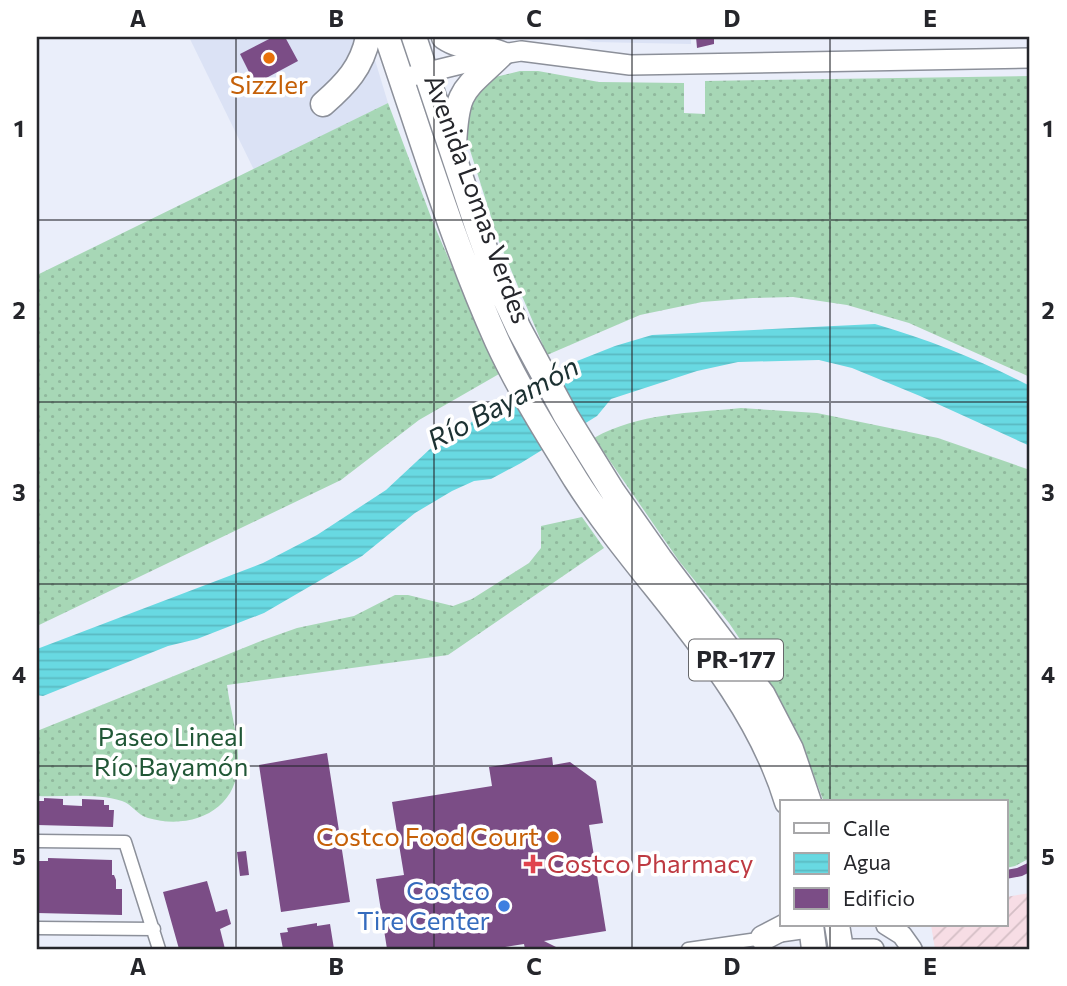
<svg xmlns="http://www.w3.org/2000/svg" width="1067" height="986" viewBox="0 0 1067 986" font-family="Commissioner,sans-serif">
	<defs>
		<pattern id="industrial-furrows" width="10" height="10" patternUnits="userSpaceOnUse" patternTransform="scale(1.75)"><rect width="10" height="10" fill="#f7dde5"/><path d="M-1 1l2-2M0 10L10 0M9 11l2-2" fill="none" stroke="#d4bec5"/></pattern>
		<pattern id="grass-dots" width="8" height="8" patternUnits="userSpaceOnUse" patternTransform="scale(1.75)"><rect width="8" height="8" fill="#a7d7b6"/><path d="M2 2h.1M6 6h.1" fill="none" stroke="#90b89d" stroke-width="1.8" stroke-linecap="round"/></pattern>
		<pattern id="water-rules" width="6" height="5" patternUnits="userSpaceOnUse" patternTransform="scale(1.75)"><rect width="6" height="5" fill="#68d9e2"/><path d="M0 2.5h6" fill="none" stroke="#5abac2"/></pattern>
	</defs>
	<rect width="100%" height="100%" fill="#eaeefa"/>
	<path fill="#dbe2f5" d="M 189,37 L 368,37 L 388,103 L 254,170 Z
		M 576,37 L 691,37 L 691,44 L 593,42 Z"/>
	<path fill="url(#industrial-furrows)" d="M 1030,893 L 1030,949 L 935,949 L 931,925 L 1006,925 L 1006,897 Z"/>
	<path fill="url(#grass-dots)" d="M 520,71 L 538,71 L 599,82 L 684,83 L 684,113 L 705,114 L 705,81 L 1030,76 L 1030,377 L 909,323 L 847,305 L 793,297 L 753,298 L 702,302 L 640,315 L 547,355 L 498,239 L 464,131 L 467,106 L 491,78 Z
		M 388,103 L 434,225 L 499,374 L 419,420 L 341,480 L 37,626 L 37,275 Z
		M 741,408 L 817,413 L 938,438 L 1030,470 L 1030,858 L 1015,866 L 1006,868 L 1006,802 L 824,802 L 800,739 L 773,688 L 729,623 L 679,561 L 594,438 C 638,413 691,413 741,408 Z
		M 582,517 L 604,548 L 448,655 L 227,685 C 230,709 238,734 238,759 C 240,809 193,831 148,818 C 137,815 132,804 122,801 C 96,793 64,797 37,796 L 37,731 L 266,639 L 297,628 L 354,616 L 395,595 L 408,595 L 453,606 L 472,599 L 529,563 L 541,548 L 541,526 Z"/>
	<path fill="url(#water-rules)" d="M 875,324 C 930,340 980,360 1030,386 L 1030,446 L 920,396 L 852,368 L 819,360 L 738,362 L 697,371 L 611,399 L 597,416 L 521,463 L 491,479 L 474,481 L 452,491 L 415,513 L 362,556 L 264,613 L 197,639 L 168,646 L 43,696 L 37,695 L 37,649 L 263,563 L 317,535 L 386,490 L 430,449 L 446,444 L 489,407 L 562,367 L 615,346 L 652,335 Z"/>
	<path fill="#7b4d86" d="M 273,37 L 285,37 L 298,61 L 255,84 L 240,54 Z
		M 696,37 L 714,37 L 714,44 L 697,48 Z
		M 327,753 L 350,902 L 281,912 L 259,765 Z
		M 552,757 L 553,765 L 570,762 L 596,781 L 603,823 L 589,825 L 606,931 L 544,941 L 560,949 L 525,949 L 524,944 L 492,949 L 387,949 L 376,879 L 404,875 L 392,802 L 492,786 L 489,767 Z
		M 44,798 L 63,799 L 63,805 L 82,806 L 82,799 L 104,800 L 104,805 L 109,805 L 109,810 L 114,810 L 113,827 L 37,825 L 37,801 L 44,801 Z
		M 246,851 L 249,875 L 240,876 L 237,852 Z
		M 48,858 L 112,860 L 112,875 L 114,875 L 116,880 L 116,889 L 122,889 L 122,915 L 37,913 L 38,861 L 48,861 Z
		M 1030,862 L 1030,872 L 1022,876 L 1006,879 L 1006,870 L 1017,868 Z
		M 207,881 L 216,912 L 227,909 L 231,924 L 220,929 L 225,949 L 179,949 L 163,892 Z
		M 317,923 L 317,926 L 330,924 L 334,949 L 283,949 L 280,933 L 288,932 L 287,928 Z"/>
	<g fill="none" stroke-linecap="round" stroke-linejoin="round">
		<g stroke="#8c909a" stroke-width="15">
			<path id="street" d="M 37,841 L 125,842 L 159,949
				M 37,928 L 154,929
				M 688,949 L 812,931"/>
		</g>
		<g stroke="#8c909a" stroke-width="22">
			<path id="secondary" d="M 412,76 L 502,54 L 521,51 L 630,65 L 1030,58
				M 886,925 L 902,935 L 912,949
				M 853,949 L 874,949"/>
		</g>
		<g stroke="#8c909a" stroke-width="27">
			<path id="highway" d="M 387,37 C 422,139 453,243 497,341 C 519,389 548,435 576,480 C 645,588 749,677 787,802
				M 414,37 L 478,229 L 498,284 L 519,329 L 566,416 L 613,492 L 660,559 L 763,695 L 791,749 L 809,802
				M 444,37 C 463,50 482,45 502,54 C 463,92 457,87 454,145
				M 323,104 C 346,84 362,67 368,37
				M 811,925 L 814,949
				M 837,925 L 841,949
				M 763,938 L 788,925"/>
		</g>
		<use href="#street" stroke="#fff" stroke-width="12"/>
		<use href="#secondary" stroke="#fff" stroke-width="19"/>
		<use href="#highway" stroke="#fff" stroke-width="24"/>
	</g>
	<path fill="none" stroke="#25262b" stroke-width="2" stroke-opacity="0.55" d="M 236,37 L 236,949M 434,37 L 434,949M 632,37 L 632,949M 830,37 L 830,802M 37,220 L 1030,220M 37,402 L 1030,402M 37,584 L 1030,584M 37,766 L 1030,766M 830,925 L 830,949"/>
	<g fill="#e8710a" stroke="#fff" stroke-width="2.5">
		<circle cx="269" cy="58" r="7"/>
		<circle cx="553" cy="837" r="7"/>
	</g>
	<path fill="#e0444e" stroke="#fff" stroke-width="2.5" d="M529.5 853.5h7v7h7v7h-7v7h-7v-7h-7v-7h7z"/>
	<circle fill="#3f7fe0" stroke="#fff" stroke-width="2.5" cx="504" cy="906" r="7"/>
	<g text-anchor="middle" stroke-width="7" stroke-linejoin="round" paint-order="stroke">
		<rect fill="#fff" stroke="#66676b" stroke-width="2" x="689" y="639.5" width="94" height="41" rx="5"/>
		<g font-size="24" font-weight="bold" fill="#25262b">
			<text x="736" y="668">PR-177</text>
		</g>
		<g font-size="26" fill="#c56008" stroke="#fff">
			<text x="269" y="94">Sizzler</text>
			<text x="539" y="846" text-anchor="end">Costco Food Court</text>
		</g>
		<g font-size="26" fill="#25262b" stroke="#fff">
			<text transform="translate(477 199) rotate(70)" y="9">Avenida Lomas Verdes</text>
		</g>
		<g font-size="26" fill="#215736" stroke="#fff">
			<text x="171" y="746">Paseo Lineal<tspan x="171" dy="30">Río Bayamón</tspan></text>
		</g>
		<g font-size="26" fill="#be3a42" stroke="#fff" text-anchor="start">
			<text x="547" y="873">Costco Pharmacy</text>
		</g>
		<g font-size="26" fill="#366cbe" stroke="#fff" text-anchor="end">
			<text x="490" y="900">Costco<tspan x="490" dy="30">Tire Center</tspan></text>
		</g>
		<g font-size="28" font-style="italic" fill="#1c3132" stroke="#fff">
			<text transform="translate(503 403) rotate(-28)" y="10">Río Bayamón</text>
		</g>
	</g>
	<rect width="1067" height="986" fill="none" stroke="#ffffff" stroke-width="77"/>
	<rect x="780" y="800" width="228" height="126" fill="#ffffff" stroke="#a8a8aa" stroke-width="2"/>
	<rect x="794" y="823" width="35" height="10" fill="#ffffff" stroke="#a8a8aa" stroke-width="2"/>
	<text x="843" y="836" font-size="21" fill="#25262b">Calle</text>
	<rect x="794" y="853" width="35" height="21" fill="url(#water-rules)" stroke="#a8a8aa" stroke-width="2"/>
	<text x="843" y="870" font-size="21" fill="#25262b">Agua</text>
	<rect x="794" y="888" width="35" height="21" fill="#7b4d86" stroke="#a8a8aa" stroke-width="2"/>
	<text x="843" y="906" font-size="21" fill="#25262b">Edificio</text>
	<rect x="38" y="38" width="990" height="910" fill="none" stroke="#25262b" stroke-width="2.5"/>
	<g font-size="23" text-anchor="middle" font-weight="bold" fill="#25262b">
		<text x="138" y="27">A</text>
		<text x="336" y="27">B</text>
		<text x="534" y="27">C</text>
		<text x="732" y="27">D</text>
		<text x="930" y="27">E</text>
		<text x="19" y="137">1</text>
		<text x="1048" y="137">1</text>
		<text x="19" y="319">2</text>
		<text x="1048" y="319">2</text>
		<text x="19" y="501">3</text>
		<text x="1048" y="501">3</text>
		<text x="19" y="683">4</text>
		<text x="1048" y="683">4</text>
		<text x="19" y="865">5</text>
		<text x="1048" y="865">5</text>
		<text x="138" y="975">A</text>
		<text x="336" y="975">B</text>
		<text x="534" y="975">C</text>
		<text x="732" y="975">D</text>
		<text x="930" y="975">E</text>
	</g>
</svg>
